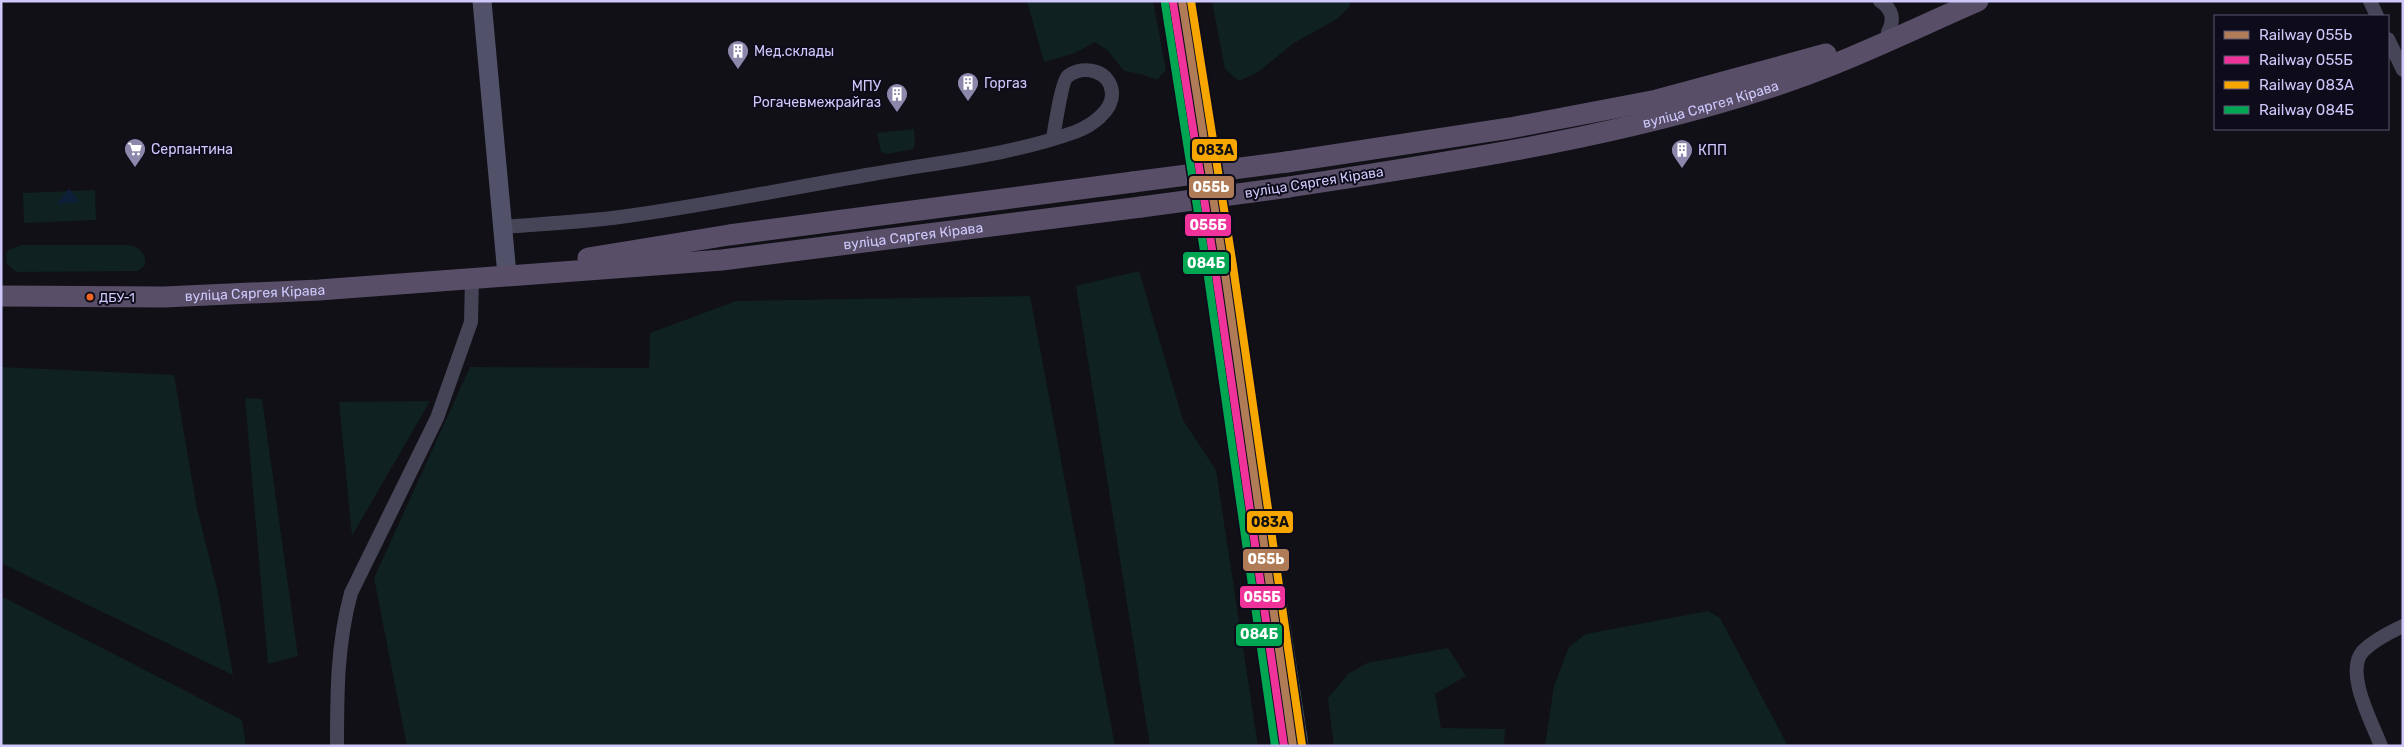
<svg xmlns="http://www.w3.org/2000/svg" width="2404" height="747" viewBox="0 0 2404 747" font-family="Rubik,sans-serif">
	<rect width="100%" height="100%" fill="#101016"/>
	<path fill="#0f2121" d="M 1027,1 L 1153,1 L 1166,70 L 1157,80 L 1141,74 L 1124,71 L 1107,50 L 1095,42 L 1075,53 L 1044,62 Z
		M 1212,1 L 1349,1 L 1350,6 L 1337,19 L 1294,43 L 1258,72 L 1239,81 L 1225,69 Z
		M 914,129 L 915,144 L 913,149 L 887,154 L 881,152 L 877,133 Z
		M 95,190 L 96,220 L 24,223 L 23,193 Z
		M 21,245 L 128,245 C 140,247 146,253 145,265 L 138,271 L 16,272 L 7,264 L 6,254 L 8,250 Z
		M 1139,271 L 1183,420 L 1216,470 L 1258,746 L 1150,746 L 1076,286 Z
		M 1030,296 L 1115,746 L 407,746 L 374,578 L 470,367 L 649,368 L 650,333 L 736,301 Z
		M 1,367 L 174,375 L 197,509 L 218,593 L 233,675 L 1,563 Z
		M 245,398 L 262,399 L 298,656 L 268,664 Z
		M 430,401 L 352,536 L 339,402 Z
		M 1,596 L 242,720 L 246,746 L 1,746 Z
		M 1708,611 L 1720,618 L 1788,746 L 1545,746 L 1554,686 L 1569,647 L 1586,634 Z
		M 1448,648 L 1466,676 L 1435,694 L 1441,728 L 1505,729 L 1504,746 L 1334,746 L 1328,698 L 1348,674 L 1367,663 Z"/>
	<path fill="#0e1f39" d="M 69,189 L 80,202 L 57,204 Z"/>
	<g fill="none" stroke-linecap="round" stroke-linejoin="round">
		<path stroke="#454557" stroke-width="14" d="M 1880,1 C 1892,9 1895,19 1888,32
			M 2370,1 L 2377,16
			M 2388,39 L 2403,70
			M 501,227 C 541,224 581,222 620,217 C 704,206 789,188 873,174 C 940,162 1011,155 1075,132 C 1091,126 1113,111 1112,93 C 1111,71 1084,64 1068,76 C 1062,80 1055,127 1053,138
			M 337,746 C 337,694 337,644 351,593 L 437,418 L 471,322 L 472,278
			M 2381,746 C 2372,722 2344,672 2363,651 C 2374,640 2390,632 2403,626"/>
		<path stroke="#51516a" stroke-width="19" d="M 482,1 L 507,275"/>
		<g stroke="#584e68" stroke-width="21">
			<path d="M 1287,162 L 1510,128 L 1657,100 L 1826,54"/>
			<path id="s1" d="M 1289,187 C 1449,162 1611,139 1765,89 C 1839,66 1907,32 1978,1"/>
			<path d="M 588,258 L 729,235 L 1133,182"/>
			<path id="s2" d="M 1,296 L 164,297 L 319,290 L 722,260 L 1141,207"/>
		</g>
		<g stroke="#3e515e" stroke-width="5.5">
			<path id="rail" d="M 1193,1 L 1306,746"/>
		</g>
		<use href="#rail" stroke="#0e0c1a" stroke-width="4" stroke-dasharray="11" stroke-linecap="butt"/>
		<path stroke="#584e68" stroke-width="21" d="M 1133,182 L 1287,162
			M 1141,207 L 1289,187"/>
		<g stroke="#0e0c1a" stroke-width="11">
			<path id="rail-1" d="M 1182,1 L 1224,267 L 1293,746"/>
		</g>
		<g stroke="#0e0c1a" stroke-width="11">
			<path id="rail-2" d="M 1173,2 L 1215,268 L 1284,746"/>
		</g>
		<g stroke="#0e0c1a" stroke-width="11">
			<path id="rail-3" d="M 1191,1 L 1233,266 L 1302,745"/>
		</g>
		<g stroke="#0e0c1a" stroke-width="11">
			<path id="rail-4" d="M 1165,4 L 1207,270 L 1275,746"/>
		</g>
		<use href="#rail-1" stroke="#b07c57" stroke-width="8"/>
		<use href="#rail-2" stroke="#ef339a" stroke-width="8"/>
		<use href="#rail-3" stroke="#f7a600" stroke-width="8"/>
		<use href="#rail-4" stroke="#00a651" stroke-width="8"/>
	</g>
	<defs>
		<g id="building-pin" transform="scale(1.125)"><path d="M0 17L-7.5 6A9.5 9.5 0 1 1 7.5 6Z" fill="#8c88ab" stroke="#0e0c1a"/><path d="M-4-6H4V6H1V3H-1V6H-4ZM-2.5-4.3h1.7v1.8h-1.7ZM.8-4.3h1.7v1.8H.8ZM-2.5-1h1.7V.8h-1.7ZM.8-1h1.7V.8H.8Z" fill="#fff"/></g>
		<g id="supermarket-pin" transform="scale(1.125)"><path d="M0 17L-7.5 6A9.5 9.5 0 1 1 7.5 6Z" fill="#8c88ab" stroke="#0e0c1a"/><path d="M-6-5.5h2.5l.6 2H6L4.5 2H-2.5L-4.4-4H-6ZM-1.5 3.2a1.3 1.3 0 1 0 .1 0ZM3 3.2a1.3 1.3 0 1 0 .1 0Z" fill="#fff"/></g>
	</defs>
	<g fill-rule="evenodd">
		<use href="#building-pin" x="738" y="51"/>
		<use href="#building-pin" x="968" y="83"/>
		<use href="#building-pin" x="897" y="94"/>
		<use href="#supermarket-pin" x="135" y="149"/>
		<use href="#building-pin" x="1682" y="150"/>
	</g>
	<circle fill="#f26522" stroke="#0e0c1a" stroke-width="2" cx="90" cy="297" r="4.5"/>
	<g text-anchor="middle" stroke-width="4" stroke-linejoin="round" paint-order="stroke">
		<g font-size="13" fill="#cec8fb" stroke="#0e0c1a" text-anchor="start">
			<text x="99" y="302">ДБУ-1</text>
		</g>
		<g font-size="14" fill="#cec8fb" stroke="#0e0c1a" text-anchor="start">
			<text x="754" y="56">Мед.склады</text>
			<text x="984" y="88">Горгаз</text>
			<text x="881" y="91" text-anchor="end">МПУ<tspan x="881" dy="16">Рогачевмежрайгаз</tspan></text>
			<text x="151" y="154">Серпантина</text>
			<text x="1698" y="155">КПП</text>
		</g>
		<g font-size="14" fill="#cec8fb" stroke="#0e0c1a">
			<text dy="5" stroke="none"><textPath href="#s1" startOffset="430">вуліца Сяргея Кірава</textPath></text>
			<text transform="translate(1314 182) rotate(-9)" y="5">вуліца Сяргея Кірава</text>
			<text dy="5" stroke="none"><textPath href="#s2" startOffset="915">вуліца Сяргея Кірава</textPath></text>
			<text dy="5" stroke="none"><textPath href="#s2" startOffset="254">вуліца Сяргея Кірава</textPath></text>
		</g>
	</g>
	<g stroke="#0e0c1a" stroke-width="2">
		<rect x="1191" y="138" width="47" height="24" rx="5" fill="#f7a600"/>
		<rect x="1188" y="175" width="47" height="24" rx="5" fill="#b07c57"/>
		<rect x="1184" y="213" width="48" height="24" rx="5" fill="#ef339a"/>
		<rect x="1182" y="251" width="48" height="24" rx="5" fill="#00a651"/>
		<rect x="1246" y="510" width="48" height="24" rx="5" fill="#f7a600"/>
		<rect x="1242" y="548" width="48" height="24" rx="5" fill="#b07c57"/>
		<rect x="1239" y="585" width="47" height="24" rx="5" fill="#ef339a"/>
		<rect x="1235" y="623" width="48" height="24" rx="5" fill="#00a651"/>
	</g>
	<g font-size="14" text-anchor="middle" font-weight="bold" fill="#fff">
		<text x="1211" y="192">055Ь</text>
		<text x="1208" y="230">055Б</text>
		<text x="1206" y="268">084Б</text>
		<text x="1266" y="564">055Ь</text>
		<text x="1262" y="602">055Б</text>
		<text x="1259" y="639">084Б</text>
	</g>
	<g font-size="14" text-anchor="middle" font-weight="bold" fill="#111">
		<text x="1215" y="155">083А</text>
		<text x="1270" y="527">083А</text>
	</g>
	<rect width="2404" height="747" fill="none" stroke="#cec8fb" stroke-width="5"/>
	<rect x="2214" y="15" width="175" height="115" fill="#0e0c1a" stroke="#5b5774"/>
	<rect x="2224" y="31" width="25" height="8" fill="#b07c57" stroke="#5b5774"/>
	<text x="2259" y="40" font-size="15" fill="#cec8fb">Railway 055Ь</text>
	<rect x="2224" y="56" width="25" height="8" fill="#ef339a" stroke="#5b5774"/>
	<text x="2259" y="65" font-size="15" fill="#cec8fb">Railway 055Б</text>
	<rect x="2224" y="81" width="25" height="8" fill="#f7a600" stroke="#5b5774"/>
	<text x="2259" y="90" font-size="15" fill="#cec8fb">Railway 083А</text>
	<rect x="2224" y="106" width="25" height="8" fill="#00a651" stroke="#5b5774"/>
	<text x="2259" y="115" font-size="15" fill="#cec8fb">Railway 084Б</text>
</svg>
